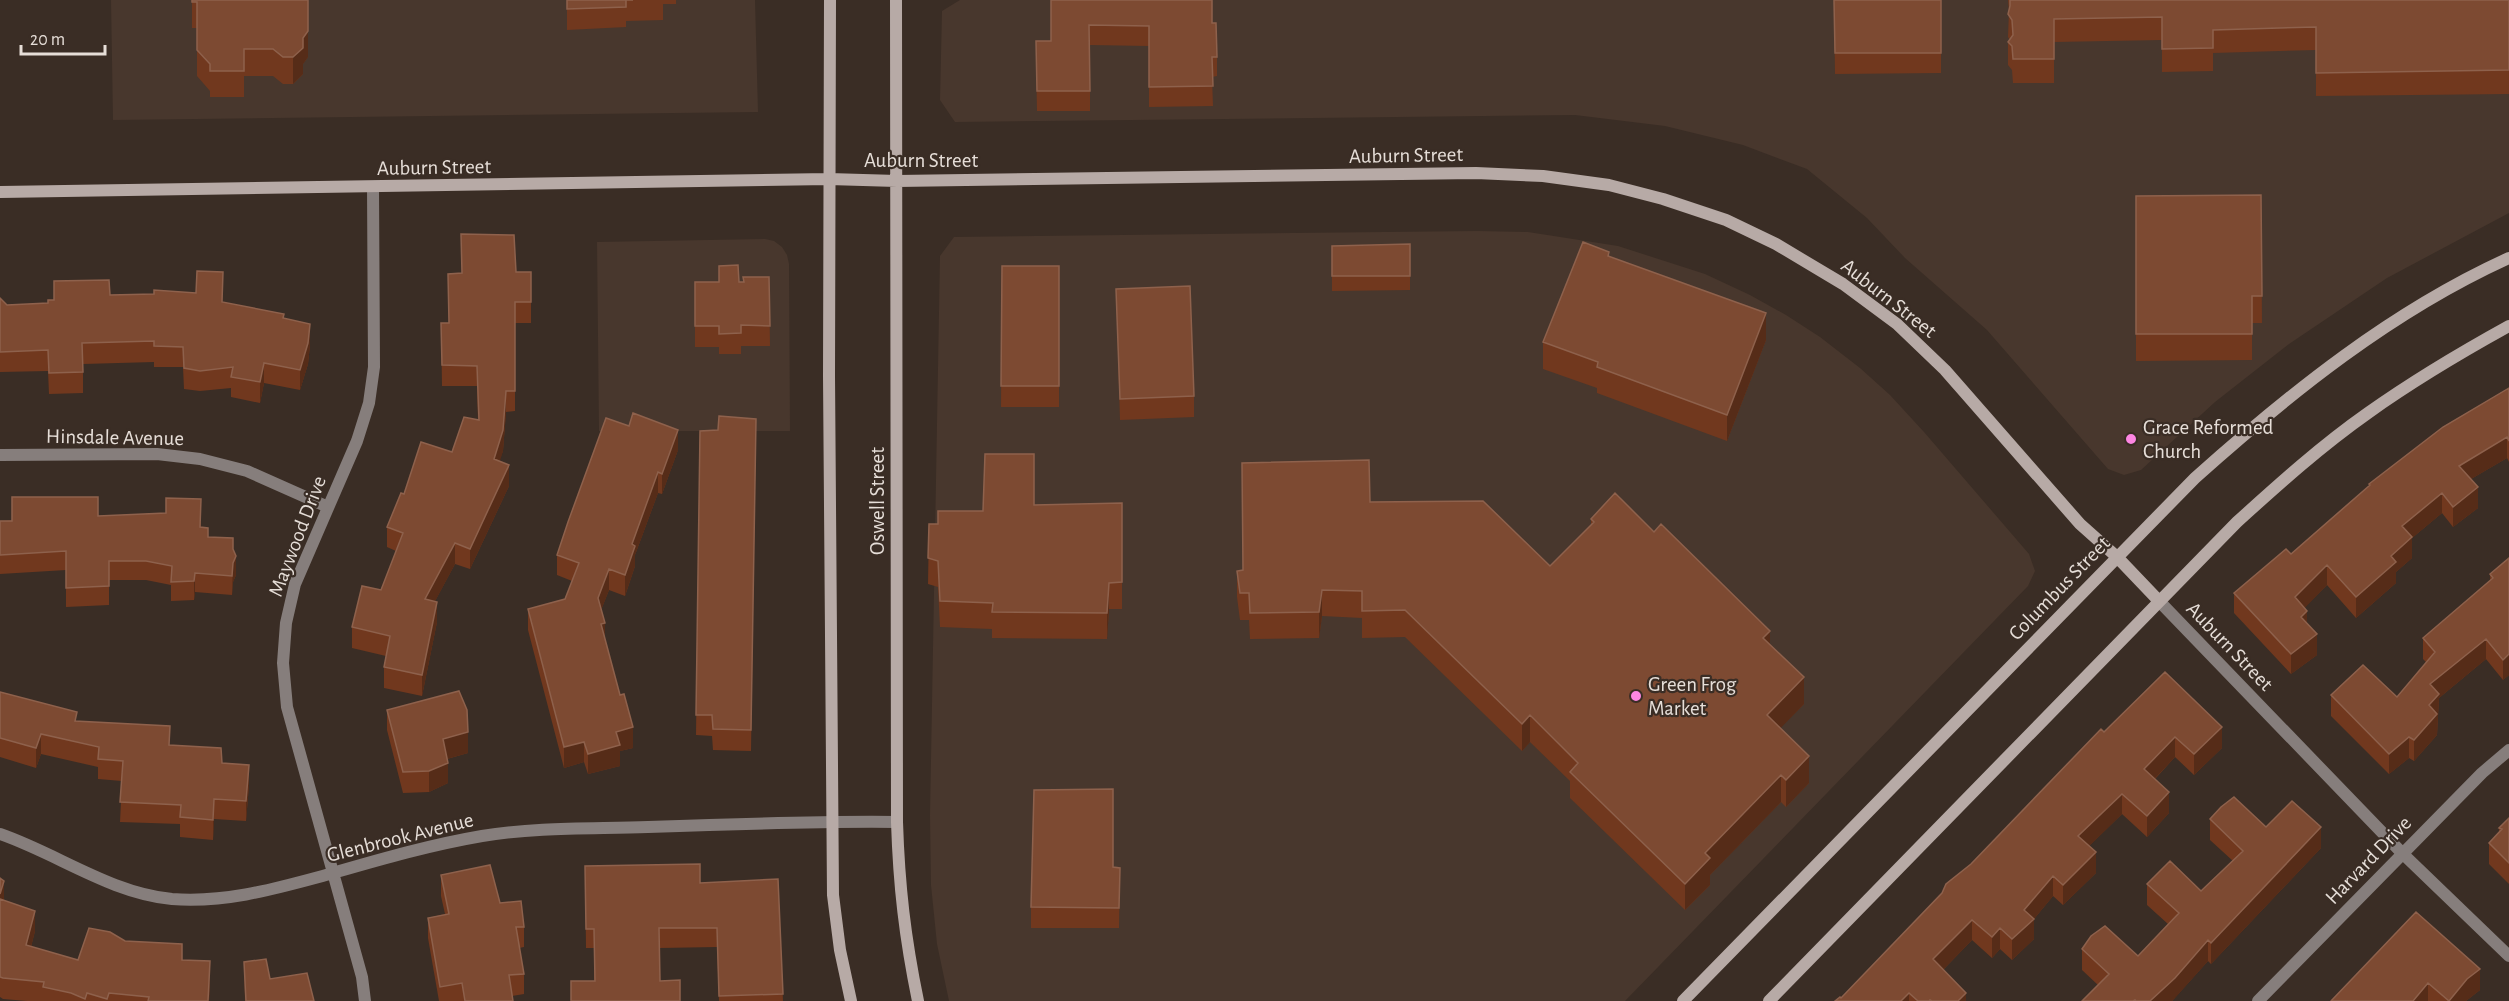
<svg xmlns="http://www.w3.org/2000/svg" width="2509" height="1001" viewBox="0 0 2509 1001" font-family="'Alegreya Sans',sans-serif">
	<rect width="100%" height="100%" fill="#3a2d25"/>
	<path fill="#48372d" d="M 111,0 L 755,0 L 758,112 L 113,120 Z
		M 960,0 L 2509,0 L 2509,213 L 2387,278 L 2289,344 L 2215,402 L 2141,470 L 2124,475 L 2108,469 L 1987,330 L 1905,258 L 1867,218 L 1807,169 L 1743,145 L 1665,126 L 1575,115 L 955,122 L 940,100 L 942,11 Z
		M 1477,231 L 1528,232 L 1618,246 L 1705,274 L 1750,295 L 1786,315 L 1820,337 L 1860,368 L 1890,395 L 1924,432 L 2029,554 L 2035,571 L 2028,586 L 1625,1001 L 949,1001 L 937,944 L 931,885 L 930,816 L 940,256 L 954,237 Z
		M 765,239 L 774,241 L 782,247 L 787,255 L 789,264 L 790,431 L 599,431 L 597,242 Z"/>
	<g fill="none" stroke-linecap="round" stroke-linejoin="round">
		<path stroke="#867e7c" stroke-width="12" d="M 0,455 L 157,454 L 200,459 L 247,471 L 328,507
			M 2159,601 L 2402,853 L 2509,956
			M 0,834 C 58,854 110,893 172,899 C 226,903 274,889 326,875 C 378,860 429,845 482,836 C 537,827 593,829 648,827 C 731,824 814,821 897,822
			M 365,1001 L 362,977 L 287,707 L 283,663 L 286,623 L 295,584 L 357,441 L 369,403 L 374,367 L 373,187
			M 2258,1001 L 2482,773 L 2509,750"/>
		<path stroke="#b7aaa6" stroke-width="12" d="M 830,0 L 829,376 L 833,895 L 840,950 L 851,1001
			M 896,0 L 897,822 C 899,886 905,938 918,1001
			M 0,192 L 829,179 L 897,181 L 1476,173 L 1543,176 L 1609,185 L 1663,199 L 1726,220 L 1776,244 L 1843,284 L 1897,324 L 1945,370 L 2080,524 L 2117,557 L 2159,601
			M 1683,1001 L 2195,478 C 2290,393 2392,311 2509,258
			M 1769,1001 L 2237,522 C 2279,484 2321,446 2368,413 C 2413,381 2460,353 2509,326"/>
	</g>
	<path fill="#71381e" d="M 192,0 L 308,57 L 303,64 L 303,74 L 293,84 L 283,84 L 273,76 L 244,76 L 244,97 L 210,97 L 210,91 L 197,76 L 197,28 L 192,28 Z
		M 567,0 L 676,0 L 676,4 L 663,4 L 663,20 L 626,21 L 626,27 L 567,30 Z
		M 1051,0 L 1212,23 L 1217,57 L 1217,76 L 1212,77 L 1213,106 L 1149,107 L 1149,46 L 1090,45 L 1090,111 L 1037,111 L 1036,61 L 1051,41 Z
		M 1834,0 L 1941,0 L 1941,73 L 1835,74 Z
		M 2008,0 L 2509,0 L 2509,94 L 2316,96 L 2316,50 L 2213,53 L 2213,71 L 2162,72 L 2162,40 L 2054,42 L 2054,83 L 2013,83 L 2012,70 L 2008,65 L 2008,42 L 2010,40 L 2008,37 L 2009,11 Z
		M 2261,195 L 2262,323 L 2252,323 L 2252,360 L 2136,361 L 2136,196 Z
		M 1410,244 L 1410,290 L 1332,291 L 1332,246 Z
		M 1609,257 L 1766,340 L 1727,441 L 1597,393 L 1597,388 L 1543,369 L 1543,342 Z
		M 1002,266 L 1059,266 L 1059,407 L 1001,407 Z
		M 531,272 L 531,323 L 515,323 L 515,411 L 506,412 L 503,451 L 499,461 L 509,486 L 470,569 L 455,564 L 435,601 L 437,622 L 422,696 L 384,688 L 384,667 L 386,656 L 352,648 L 352,627 L 381,590 L 396,551 L 387,547 L 387,527 L 404,494 L 452,452 L 478,420 L 477,386 L 442,386 L 441,323 L 449,323 L 448,274 Z
		M 769,277 L 770,346 L 741,346 L 741,354 L 719,354 L 719,347 L 695,347 L 695,282 L 743,282 Z
		M 54,281 L 110,295 L 222,302 L 284,318 L 310,345 L 308,364 L 300,390 L 264,383 L 260,403 L 231,397 L 231,388 L 200,391 L 184,389 L 183,367 L 154,367 L 154,362 L 83,364 L 83,393 L 49,394 L 48,371 L 0,372 L 0,298 L 7,305 L 48,303 L 54,300 Z
		M 1116,289 L 1194,396 L 1194,417 L 1120,420 Z
		M 2509,388 L 2509,462 L 2507,458 L 2471,479 L 2478,508 L 2453,527 L 2442,513 L 2412,538 L 2412,558 L 2396,572 L 2396,583 L 2356,618 L 2327,585 L 2304,608 L 2307,624 L 2317,655 L 2291,674 L 2234,613 L 2234,593 L 2291,554 L 2369,487 L 2369,484 Z
		M 756,419 L 751,751 L 713,750 L 712,736 L 696,735 L 700,431 L 718,430 Z
		M 678,450 L 662,494 L 658,493 L 635,555 L 635,566 L 625,596 L 609,590 L 601,610 L 605,640 L 633,748 L 620,751 L 620,766 L 588,774 L 584,762 L 564,768 L 528,630 L 528,609 L 565,599 L 572,581 L 557,575 L 557,555 Z
		M 1370,502 L 1550,566 L 1591,525 L 1591,519 L 1770,645 L 1804,704 L 1780,728 L 1809,783 L 1786,807 L 1781,802 L 1710,875 L 1710,885 L 1685,910 L 1570,798 L 1570,781 L 1530,742 L 1522,751 L 1405,637 L 1362,638 L 1362,618 L 1322,616 L 1319,638 L 1250,639 L 1249,620 L 1240,620 L 1237,597 L 1237,571 L 1243,570 Z
		M 1122,503 L 1122,609 L 1109,609 L 1107,639 L 992,638 L 992,629 L 940,627 L 938,587 L 928,584 L 929,524 L 938,524 L 983,511 L 1034,505 Z
		M 98,516 L 201,518 L 201,527 L 208,537 L 233,549 L 236,575 L 233,582 L 232,595 L 195,592 L 194,600 L 171,601 L 171,585 L 146,580 L 109,580 L 109,605 L 66,607 L 66,570 L 0,574 L 0,521 Z
		M 2509,558 L 2509,675 L 2503,680 L 2486,659 L 2439,698 L 2437,735 L 2414,761 L 2409,758 L 2389,774 L 2331,716 L 2331,695 L 2397,697 L 2427,663 L 2423,659 L 2423,638 L 2490,581 L 2490,574 Z
		M 2165,672 L 2222,748 L 2194,775 L 2175,757 L 2155,779 L 2169,813 L 2147,837 L 2122,814 L 2089,846 L 2096,873 L 2063,905 L 2053,896 L 2034,919 L 2034,939 L 2012,960 L 2000,949 L 1992,958 L 1972,940 L 1943,970 L 1966,1001 L 1835,1001 L 1841,998 L 1971,864 Z
		M 0,692 L 77,721 L 170,745 L 222,763 L 249,785 L 246,821 L 214,819 L 213,840 L 180,837 L 180,824 L 120,822 L 122,781 L 98,779 L 98,767 L 41,754 L 36,768 L 0,757 Z
		M 387,710 L 468,753 L 447,759 L 448,783 L 429,792 L 403,793 L 387,730 Z
		M 2509,818 L 2509,884 L 2489,864 L 2489,843 L 2499,832 L 2499,828 Z
		M 2210,819 L 2266,827 L 2321,848 L 2211,964 L 2208,961 L 2172,1001 L 2082,1001 L 2098,985 L 2082,970 L 2082,949 L 2138,956 L 2168,924 L 2147,905 L 2147,884 L 2201,891 L 2233,861 L 2210,840 Z
		M 585,866 L 700,883 L 778,879 L 783,1001 L 719,1001 L 717,947 L 659,948 L 594,981 L 594,948 L 586,948 Z
		M 1113,867 L 1120,868 L 1119,928 L 1031,928 L 1031,907 Z
		M 441,875 L 500,903 L 524,927 L 524,947 L 519,948 L 524,974 L 524,994 L 512,996 L 513,1001 L 439,1001 L 428,938 L 428,918 L 445,914 L 441,896 Z
		M 0,878 L 4,900 L 35,931 L 31,947 L 78,960 L 125,941 L 182,960 L 210,982 L 209,1001 L 27,1001 L 3,999 L 0,997 Z
		M 2416,912 L 2480,990 L 2466,1001 L 2331,1001 Z
		M 244,962 L 270,979 L 314,1001 L 245,1001 Z"/>
	<path fill="#562c18" d="M 308,31 L 308,57 L 303,64 L 303,74 L 293,84 L 293,57 L 303,38 Z
		M 1766,313 L 1766,340 L 1727,441 L 1727,415 Z
		M 310,324 L 310,345 L 308,364 L 300,390 L 300,370 Z
		M 264,363 L 264,383 L 260,403 L 260,382 Z
		M 506,391 L 506,412 L 503,451 L 494,480 L 494,459 Z
		M 678,430 L 678,450 L 662,494 L 662,474 Z
		M 2507,437 L 2507,458 L 2459,486 L 2459,466 Z
		M 509,465 L 509,486 L 470,569 L 470,549 Z
		M 658,472 L 658,493 L 635,555 L 635,566 L 625,596 L 625,575 L 632,544 Z
		M 2478,487 L 2478,508 L 2453,527 L 2453,507 Z
		M 2442,493 L 2442,513 L 2412,538 L 2412,558 L 2396,572 L 2396,583 L 2356,618 L 2356,597 L 2391,556 L 2402,526 Z
		M 201,499 L 201,518 L 200,546 L 200,527 Z
		M 455,543 L 455,564 L 425,620 L 425,599 Z
		M 236,556 L 236,575 L 233,582 L 232,595 L 233,563 Z
		M 2327,565 L 2327,585 L 2295,618 L 2295,597 Z
		M 609,569 L 609,590 L 598,618 L 598,598 Z
		M 195,573 L 195,592 L 194,600 L 194,581 Z
		M 1109,583 L 1109,609 L 1107,639 L 1107,613 Z
		M 1322,590 L 1322,616 L 1319,638 L 1319,612 Z
		M 437,602 L 437,622 L 422,696 L 422,675 Z
		M 2307,611 L 2307,632 L 2301,617 Z
		M 605,623 L 605,644 L 601,624 Z
		M 1770,631 L 1770,657 L 1763,638 Z
		M 2317,634 L 2317,655 L 2291,674 L 2291,654 Z
		M 2486,639 L 2486,659 L 2439,698 L 2437,735 L 2414,761 L 2414,740 L 2430,684 Z
		M 2509,654 L 2509,675 L 2503,680 L 2503,660 Z
		M 1804,677 L 1804,704 L 1767,742 L 1767,715 Z
		M 1530,715 L 1530,742 L 1522,751 L 1522,724 Z
		M 633,727 L 633,748 L 620,751 L 620,766 L 588,774 L 588,754 L 616,732 Z
		M 2222,727 L 2222,748 L 2194,775 L 2194,754 Z
		M 468,732 L 468,753 L 443,760 L 443,739 Z
		M 41,734 L 41,754 L 36,768 L 36,748 Z
		M 2175,737 L 2175,757 L 2144,790 L 2144,769 Z
		M 2409,737 L 2409,758 L 2389,774 L 2389,754 Z
		M 584,742 L 584,762 L 564,768 L 564,747 Z
		M 1809,756 L 1809,783 L 1786,807 L 1786,780 Z
		M 448,763 L 448,783 L 429,792 L 429,771 Z
		M 249,765 L 249,785 L 246,821 L 246,801 Z
		M 1781,775 L 1781,802 L 1710,875 L 1710,885 L 1685,910 L 1685,884 L 1705,853 Z
		M 2169,792 L 2169,813 L 2147,837 L 2147,816 Z
		M 2122,794 L 2122,814 L 2078,857 L 2078,836 Z
		M 214,799 L 214,819 L 213,840 L 213,820 Z
		M 2321,827 L 2321,848 L 2211,964 L 2211,943 Z
		M 2096,852 L 2096,873 L 2063,905 L 2063,885 Z
		M 2053,876 L 2053,896 L 2034,919 L 2034,939 L 2012,960 L 2012,939 L 2024,910 Z
		M 4,881 L 4,901 L 0,915 L 0,894 Z
		M 35,911 L 35,931 L 26,966 L 26,945 Z
		M 1972,920 L 1972,940 L 1933,980 L 1933,959 Z
		M 2000,928 L 2000,949 L 1992,958 L 1992,937 Z
		M 2208,940 L 2208,961 L 2175,998 L 2172,1001 L 2150,1001 Z
		M 210,961 L 210,982 L 209,1001 L 208,1001 Z
		M 2480,969 L 2480,990 L 2466,1001 L 2449,1001 L 2467,979 Z
		M 2428,983 L 2428,1001 L 2413,1001 Z
		M 1909,993 L 1909,1001 L 1901,1001 Z
		M 1966,993 L 1966,1001 L 1958,1001 Z"/>
	<path fill="#7d4a32" stroke="#8e614c" stroke-width="1.5" d="M 192,0 L 308,0 L 308,31 L 303,38 L 303,48 L 293,57 L 283,57 L 273,49 L 244,49 L 244,71 L 210,71 L 210,64 L 197,50 L 197,2 L 192,2 Z
		M 567,0 L 633,0 L 626,0 L 626,7 L 567,9 Z
		M 1051,0 L 1212,0 L 1212,23 L 1216,23 L 1217,57 L 1212,57 L 1213,86 L 1149,87 L 1149,26 L 1089,25 L 1090,91 L 1037,91 L 1036,41 L 1051,41 Z
		M 1834,0 L 1941,0 L 1941,53 L 1835,53 Z
		M 2010,0 L 2509,0 L 2509,70 L 2316,73 L 2316,27 L 2213,30 L 2213,48 L 2162,49 L 2162,17 L 2054,19 L 2054,59 L 2013,59 L 2012,46 L 2008,42 L 2013,35 L 2012,20 L 2008,14 L 2010,6 Z
		M 2261,195 L 2262,296 L 2252,296 L 2252,334 L 2136,334 L 2136,196 Z
		M 461,234 L 514,235 L 516,272 L 531,272 L 531,302 L 515,302 L 515,391 L 506,391 L 503,430 L 494,459 L 509,465 L 470,549 L 455,543 L 425,599 L 437,602 L 422,675 L 384,667 L 390,636 L 352,627 L 362,586 L 381,590 L 403,533 L 387,527 L 401,493 L 404,494 L 421,442 L 452,452 L 464,417 L 479,420 L 477,366 L 442,365 L 441,323 L 449,323 L 448,274 L 462,273 Z
		M 1583,242 L 1609,252 L 1608,256 L 1766,313 L 1727,415 L 1597,367 L 1598,362 L 1543,342 Z
		M 1410,244 L 1410,276 L 1332,276 L 1332,246 Z
		M 738,265 L 739,282 L 744,282 L 743,277 L 769,277 L 770,326 L 741,325 L 741,333 L 719,334 L 719,326 L 695,326 L 695,282 L 719,282 L 719,266 Z
		M 1002,266 L 1059,266 L 1059,386 L 1001,386 Z
		M 197,271 L 223,272 L 222,302 L 284,314 L 283,318 L 310,324 L 308,343 L 300,370 L 264,363 L 260,382 L 231,377 L 233,367 L 200,371 L 184,368 L 183,347 L 154,346 L 154,341 L 82,343 L 83,372 L 49,373 L 48,350 L 0,352 L 0,298 L 7,305 L 48,303 L 48,300 L 54,300 L 54,281 L 109,280 L 110,295 L 154,294 L 154,290 L 196,293 Z
		M 1190,286 L 1194,396 L 1120,399 L 1116,289 Z
		M 2509,388 L 2509,441 L 2507,437 L 2459,466 L 2478,487 L 2453,507 L 2442,493 L 2402,526 L 2412,537 L 2391,556 L 2396,562 L 2356,597 L 2327,565 L 2295,597 L 2307,611 L 2301,617 L 2317,634 L 2291,654 L 2234,593 L 2286,549 L 2291,554 L 2370,485 L 2369,484 L 2443,427 Z
		M 633,413 L 678,430 L 662,474 L 658,472 L 632,544 L 635,546 L 625,575 L 609,569 L 598,598 L 605,623 L 601,624 L 620,695 L 624,694 L 633,727 L 616,732 L 620,745 L 588,754 L 584,742 L 564,747 L 528,609 L 565,599 L 579,563 L 557,555 L 568,522 L 606,418 L 629,426 Z
		M 719,416 L 756,419 L 751,730 L 713,729 L 712,715 L 696,715 L 700,431 L 718,430 Z
		M 985,454 L 1034,454 L 1034,505 L 1122,503 L 1122,582 L 1109,583 L 1107,613 L 992,612 L 993,603 L 940,601 L 938,561 L 928,558 L 929,524 L 938,524 L 938,511 L 983,511 Z
		M 1369,460 L 1370,502 L 1483,501 L 1550,566 L 1594,522 L 1591,519 L 1615,493 L 1654,532 L 1661,524 L 1770,631 L 1763,638 L 1804,677 L 1767,715 L 1809,756 L 1786,780 L 1781,775 L 1705,853 L 1710,858 L 1685,884 L 1570,772 L 1578,763 L 1530,715 L 1522,724 L 1405,610 L 1362,611 L 1362,591 L 1322,590 L 1319,612 L 1250,613 L 1249,593 L 1240,593 L 1237,571 L 1243,570 L 1242,463 Z
		M 12,497 L 98,497 L 98,516 L 166,513 L 166,498 L 201,499 L 200,527 L 208,528 L 208,537 L 233,538 L 233,549 L 236,556 L 233,563 L 232,576 L 195,573 L 194,581 L 171,582 L 172,566 L 146,561 L 109,561 L 109,586 L 66,588 L 66,551 L 0,555 L 0,521 L 12,521 Z
		M 2509,558 L 2509,654 L 2503,660 L 2486,639 L 2430,684 L 2439,694 L 2429,705 L 2437,714 L 2414,740 L 2409,737 L 2389,754 L 2331,695 L 2363,665 L 2397,697 L 2435,652 L 2423,638 L 2493,578 L 2490,574 Z
		M 2165,672 L 2222,727 L 2194,754 L 2175,737 L 2144,769 L 2169,792 L 2147,816 L 2122,794 L 2078,836 L 2096,852 L 2063,885 L 2053,876 L 2024,910 L 2034,919 L 2012,939 L 2000,928 L 1992,937 L 1972,920 L 1933,959 L 1966,993 L 1958,1001 L 1932,1001 L 1930,1000 L 1929,1001 L 1918,1001 L 1909,993 L 1901,1001 L 1835,1001 L 1840,997 L 1841,998 L 1942,893 L 1946,884 L 1971,864 L 2101,729 L 2104,732 Z
		M 459,691 L 467,710 L 468,732 L 443,739 L 448,763 L 429,771 L 403,772 L 387,710 Z
		M 0,692 L 77,712 L 75,721 L 170,726 L 169,745 L 221,748 L 222,763 L 249,765 L 246,801 L 214,799 L 213,820 L 180,817 L 181,805 L 120,802 L 123,761 L 98,759 L 99,747 L 41,734 L 36,748 L 0,738 Z
		M 1113,789 L 1113,867 L 1120,868 L 1119,908 L 1031,907 L 1034,790 Z
		M 2234,797 L 2266,827 L 2292,801 L 2321,827 L 2211,943 L 2208,940 L 2175,978 L 2150,1001 L 2136,1001 L 2135,1000 L 2133,1001 L 2082,1001 L 2109,974 L 2082,949 L 2091,936 L 2105,926 L 2138,956 L 2179,913 L 2147,884 L 2170,861 L 2201,891 L 2243,851 L 2210,819 L 2221,807 Z
		M 2509,818 L 2509,863 L 2489,843 L 2502,829 L 2499,828 Z
		M 700,864 L 700,883 L 778,879 L 783,994 L 719,996 L 717,928 L 659,928 L 660,981 L 680,980 L 680,1001 L 571,1001 L 571,981 L 595,981 L 594,929 L 586,929 L 585,866 Z
		M 490,865 L 500,903 L 521,901 L 524,927 L 516,927 L 524,974 L 509,975 L 513,1001 L 465,1001 L 462,983 L 440,987 L 428,918 L 449,914 L 441,875 Z
		M 0,878 L 4,881 L 0,894 Z
		M 0,899 L 35,911 L 26,945 L 78,960 L 89,928 L 110,932 L 125,941 L 182,944 L 182,960 L 210,961 L 208,1001 L 148,1001 L 149,997 L 109,993 L 107,999 L 87,993 L 85,999 L 71,993 L 43,987 L 44,982 L 3,978 L 0,977 Z
		M 2416,912 L 2480,969 L 2467,979 L 2449,1001 L 2428,983 L 2413,1001 L 2331,1001 Z
		M 266,959 L 270,979 L 307,973 L 314,1001 L 246,1001 L 244,962 Z"/>
	<g fill="#fd86e2" stroke="#3a2d25" stroke-width="2">
		<circle cx="2131" cy="439" r="6"/>
		<circle cx="1636" cy="696" r="6"/>
	</g>
	<g text-anchor="middle" stroke-width="4.5" stroke-linejoin="round" paint-order="stroke">
		<g font-size="21" fill="#e6ded8" stroke="#3a2d25">
			<text transform="translate(1406 155) rotate(-1)" y="7">Auburn Street</text>
			<text x="921" y="167">Auburn Street</text>
			<text transform="translate(434 167) rotate(-1)" y="7">Auburn Street</text>
			<text transform="translate(1889 298) rotate(38)" y="7">Auburn Street</text>
			<text transform="translate(115 437) rotate(1)" y="7">Hinsdale Avenue</text>
			<text transform="translate(877 501) rotate(-90)" y="7">Oswell Street</text>
			<text transform="translate(297 536) rotate(-69)" y="7">Maywood Drive</text>
			<text transform="translate(2059 588) rotate(-46)" y="7">Columbus Street</text>
			<text transform="translate(2230 646) rotate(46)" y="7">Auburn Street</text>
			<text transform="translate(400 837) rotate(-14)" y="7">Glenbrook Avenue</text>
			<text transform="translate(2368 860) rotate(-46)" y="7">Harvard Drive</text>
		</g>
		<g font-size="21" fill="#e6ded8" stroke="#3a2d25" text-anchor="start">
			<text x="2143" y="434">Grace Reformed<tspan x="2143" dy="24">Church</tspan></text>
			<text x="1648" y="691">Green Frog<tspan x="1648" dy="24">Market</tspan></text>
		</g>
	</g>
	<path d="M21 45v9h84v-9" fill="none" stroke="#e6ded8" stroke-width="3"/>
	<text x="30" y="45" font-size="18" fill="#e6ded8" stroke="#3a2d25" stroke-width="4.5" paint-order="stroke">20 m</text>
</svg>
